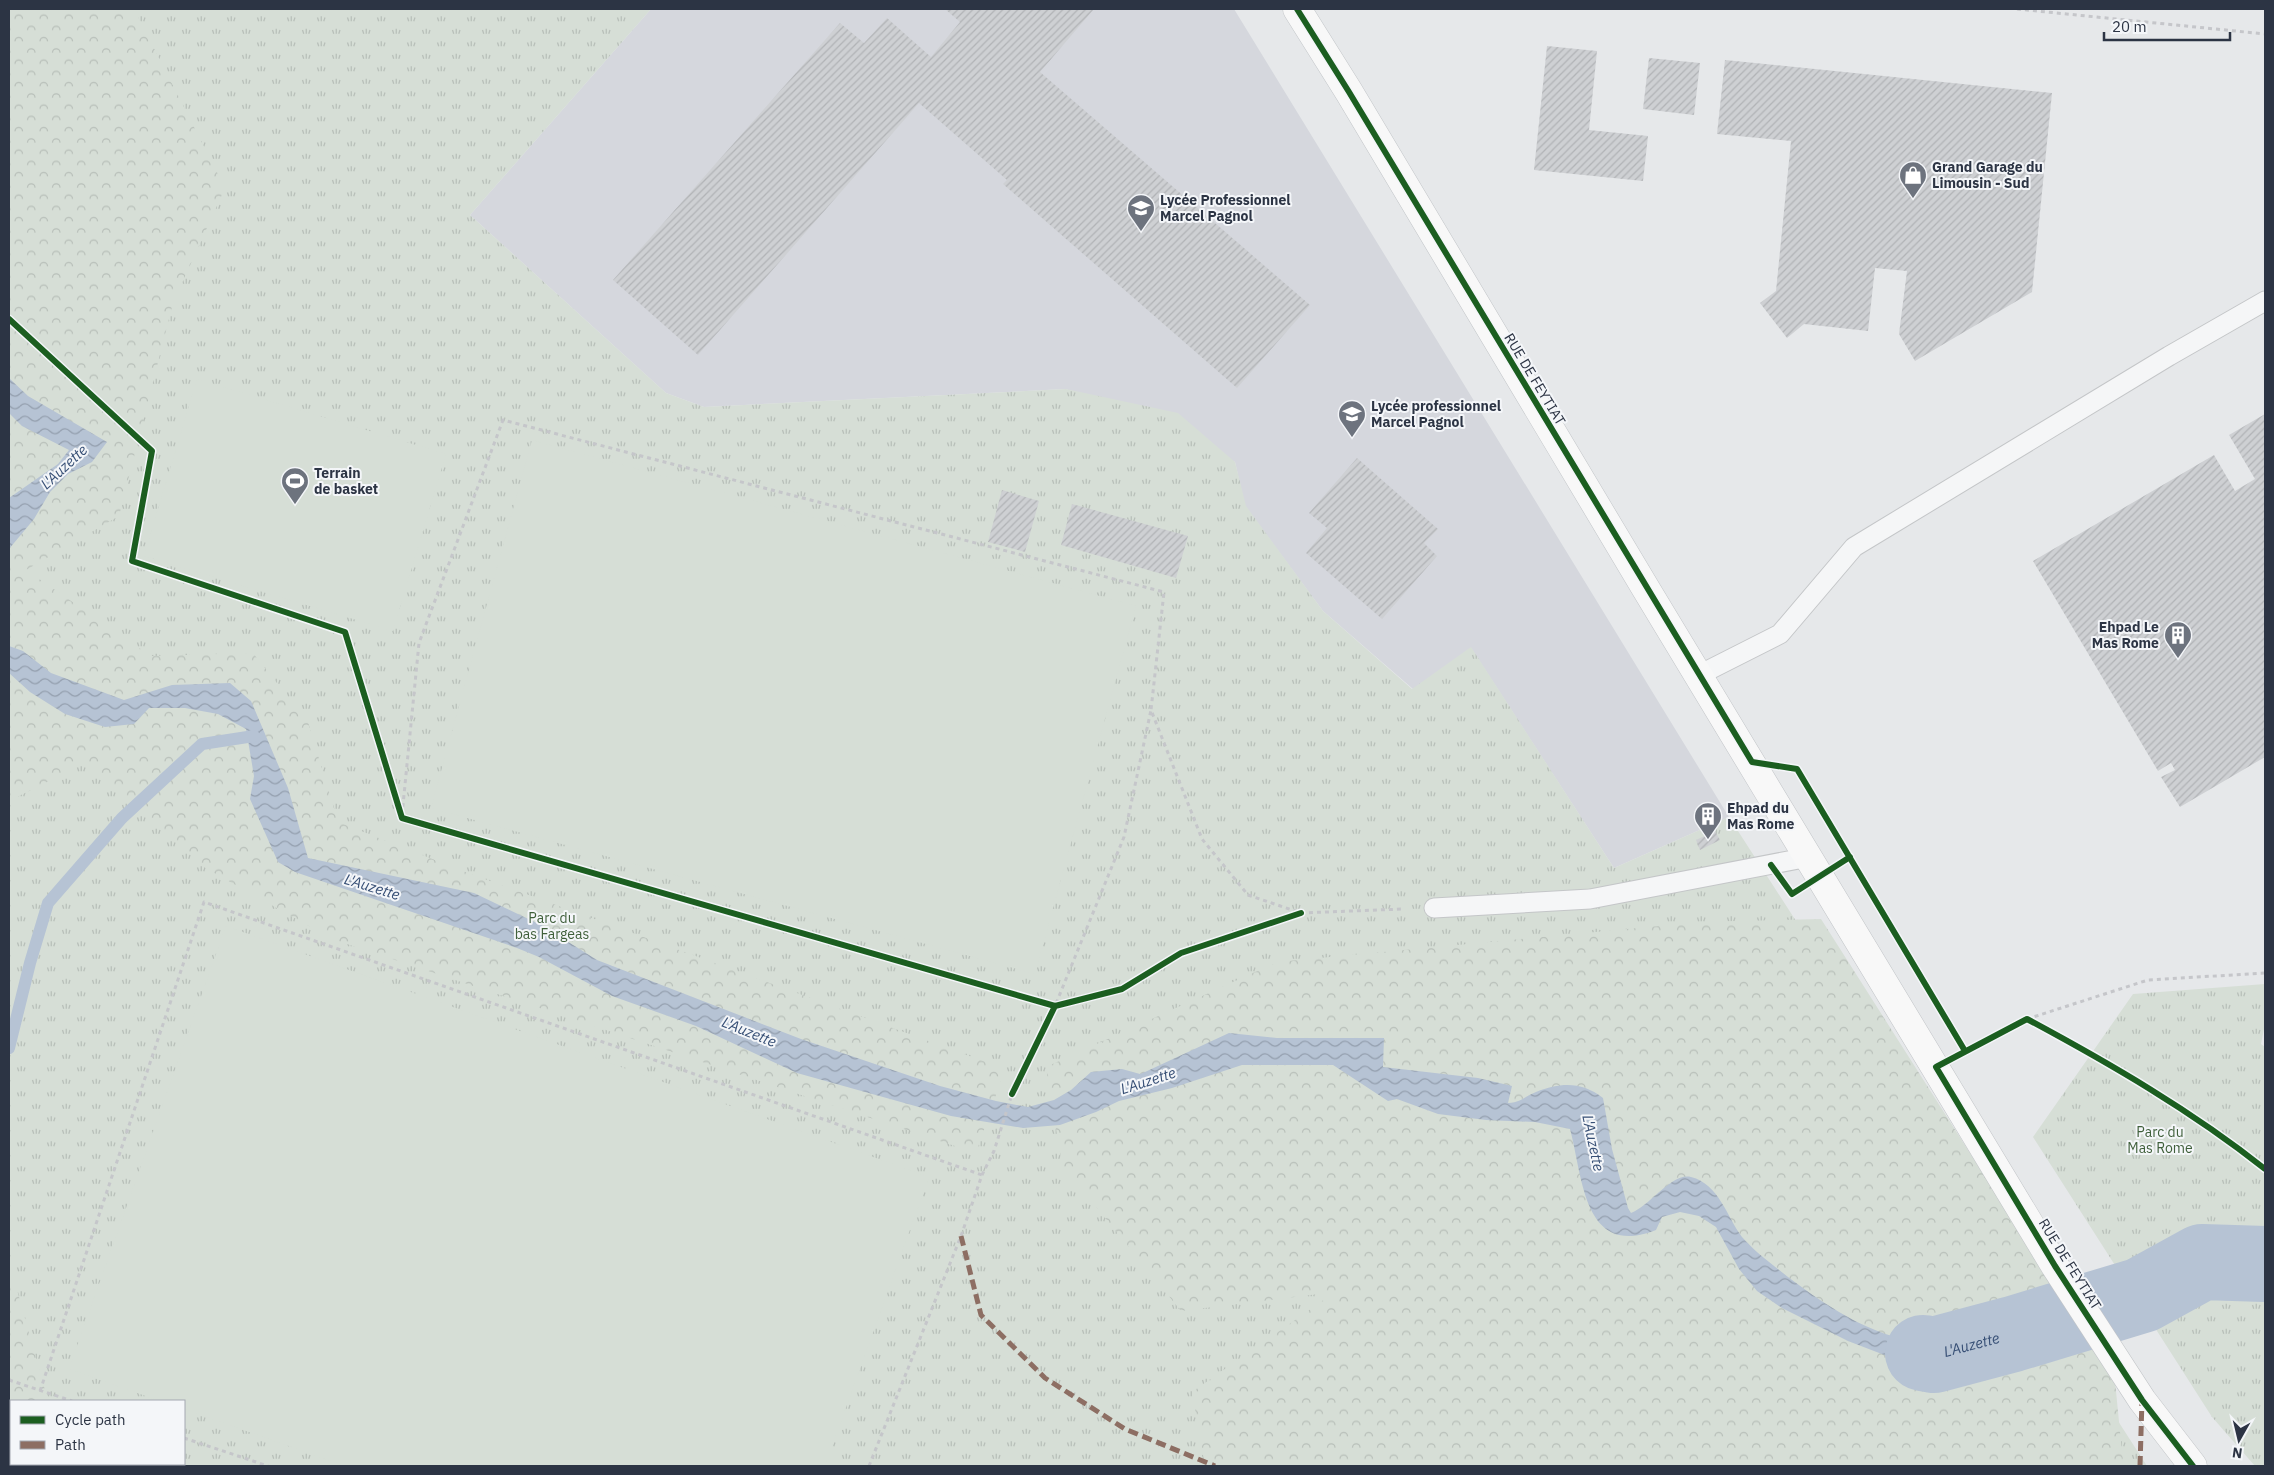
<svg xmlns="http://www.w3.org/2000/svg" width="2274" height="1475" viewBox="0 0 2274 1475" font-family="'IBM Plex Sans',sans-serif">
	<defs>
		<pattern id="grass-tufts" width="24" height="20" patternUnits="userSpaceOnUse" patternTransform="scale(1.25)"><rect width="24" height="20" fill="#d6ded6"/><path d="M3 7l-1-3M5 7V3M7 7l1-3M15 17l-1-3M17 17v-4M19 17l1-3" fill="none" stroke="#b8bfb9"/></pattern>
		<pattern id="forest-crowns" width="20" height="18" patternUnits="userSpaceOnUse" patternTransform="scale(1.25)"><rect width="20" height="18" fill="#d6ded6"/><path d="M2 6a3 3 0 1 1 6 0M12 15a3 3 0 1 1 6 0" fill="none" stroke="#b8bfb9"/></pattern>
		<pattern id="water-waves" width="16" height="10" patternUnits="userSpaceOnUse" patternTransform="scale(1.25)"><rect width="16" height="10" fill="#b6c3d4"/><path d="M0 5q4-4 8 0t8 0" fill="none" stroke="#949fae"/></pattern>
		<pattern id="building-hatch" width="6" height="6" patternUnits="userSpaceOnUse" patternTransform="scale(1.25)"><rect width="6" height="6" fill="#ced0d3"/><path d="M-1 1l2-2M0 6l6-6M5 7l2-2" fill="none" stroke="#b1b3b6"/></pattern>
	</defs>
	<rect width="100%" height="100%" fill="#e6e8ea"/>
	<path fill="#d5d7dd" d="M 651,9 L 1234,9 L 1729,817 L 1614,868 L 1471,648 L 1413,689 L 1323,611 L 1245,506 L 1235,462 L 1066,389 L 704,407 L 666,393 L 470,215 Z"/>
	<path fill="url(#grass-tufts)" fill-rule="evenodd" d="M 9,9 L 651,9 L 470,215 L 666,393 L 704,407 L 1066,389 L 1178,413 L 1235,462 L 1246,506 L 1323,611 L 1412,689 L 1471,647 L 1614,868 L 1729,817 L 2147,1466 L 9,1466 ZM 11,1401 L 184,1401 L 184,1464 L 11,1464 Z
		M 2265,984 L 2265,1024 L 2261,1044 L 2265,1047 L 2265,1466 L 2255,1466 L 2212,1417 L 2033,1137 L 2133,994 Z"/>
	<path fill="url(#forest-crowns)" d="M 9,9 L 134,9 L 225,188 L 173,303 L 119,516 L 26,570 L 151,656 L 253,653 L 308,722 L 338,822 L 468,873 L 1005,1069 L 976,1153 L 332,939 L 207,869 L 87,762 L 9,801 Z
		M 1821,919 L 2115,1381 L 2123,1462 L 2118,1466 L 1205,1466 L 1192,1392 L 1335,1292 L 1181,1311 L 1062,1165 L 1046,1067 L 1277,962 L 1701,922 Z
		M 9,1276 L 14,1279 L 48,1401 L 11,1401 L 11,1464 L 166,1464 L 168,1466 L 9,1466 Z"/>
	<path fill="#d6ded6" d="M 197,379 L 446,454 L 393,631 L 144,556 Z
		M 532,440 L 1136,606 L 1035,974 L 431,808 Z
		M 226,926 L 929,1177 L 825,1466 L 345,1466 L 184,1409 L 184,1401 L 160,1401 L 69,1369 Z"/>
	<path fill="url(#water-waves)" d="M 9,378 L 28,396 L 107,442 L 92,462 L 68,474 L 50,492 L 34,519 L 9,549 L 9,498 L 58,464 L 69,450 L 22,426 L 9,413 Z
		M 9,646 L 23,651 L 51,673 L 124,700 L 172,685 L 230,683 L 251,701 L 288,788 L 308,858 L 474,893 L 543,926 L 597,960 L 801,1039 L 940,1086 L 996,1101 L 1028,1107 L 1054,1100 L 1071,1090 L 1091,1072 L 1122,1069 L 1140,1074 L 1145,1072 L 1229,1033 L 1277,1038 L 1384,1038 L 1383,1067 L 1478,1078 L 1512,1086 L 1508,1103 C 1523,1102 1523,1097 1536,1092 C 1562,1082 1582,1082 1603,1098 L 1612,1149 L 1628,1208 L 1631,1213 C 1650,1206 1672,1172 1691,1177 C 1719,1184 1727,1217 1742,1237 C 1755,1252 1773,1265 1788,1277 C 1831,1309 1879,1342 1935,1343 C 1963,1344 1992,1330 2019,1321 L 2029,1335 L 1958,1361 L 1925,1364 L 1900,1361 L 1848,1341 L 1782,1308 L 1757,1291 L 1739,1269 L 1716,1227 L 1699,1216 L 1680,1212 L 1662,1217 L 1656,1230 C 1583,1259 1583,1177 1570,1129 L 1535,1122 L 1486,1120 L 1438,1114 L 1397,1099 L 1388,1101 L 1333,1065 L 1242,1065 L 1172,1088 L 1119,1101 L 1096,1112 L 1060,1125 L 1023,1128 L 951,1116 L 797,1073 L 696,1026 L 612,996 L 539,957 L 517,948 L 295,872 L 278,862 L 250,799 L 254,776 L 246,729 L 218,714 L 185,708 L 149,708 L 134,724 L 105,727 L 65,714 L 30,692 L 9,673 Z
		M 2237,1242 L 2265,1244 L 2265,1275 C 2221,1256 2176,1285 2138,1305 L 2129,1287 L 2197,1250 L 2214,1244 Z"/>
	<g fill="none" stroke-linecap="round" stroke-linejoin="round">
		<path stroke="#b6c3d4" stroke-width="12" d="M 9,1048 L 30,963 L 48,903 L 122,818 L 202,744 L 254,736"/>
		<path stroke="#b6c3d4" stroke-width="76" id="s1" d="M 1923,1353 L 1934,1355 L 2013,1334 L 2142,1295 L 2202,1262 L 2265,1264"/>
	</g>
	<path fill="url(#building-hatch)" d="M 945,9 L 1094,9 L 1040,72 L 1310,305 L 1237,388 L 1003,184 L 1007,180 L 919,103 L 698,355 L 613,280 L 840,23 L 864,43 L 887,18 L 931,57 L 960,22 Z
		M 1547,46 L 1597,51 L 1589,130 L 1648,136 L 1643,181 L 1534,170 Z
		M 1649,58 L 1700,63 L 1694,115 L 1643,109 Z
		M 1725,60 L 2052,93 L 2032,292 L 1915,361 L 1899,334 L 1907,271 L 1875,268 L 1868,331 L 1804,324 L 1787,338 L 1760,303 L 1776,291 L 1791,141 L 1717,134 Z
		M 2265,414 L 2265,757 L 2180,807 L 2161,777 L 2175,770 L 2171,763 L 2158,771 L 2033,561 L 2214,455 L 2235,491 L 2255,479 L 2229,435 Z
		M 1357,458 L 1438,529 L 1424,543 L 1437,556 L 1382,619 L 1306,553 L 1327,528 L 1309,513 Z
		M 1002,490 L 1039,501 L 1025,552 L 988,542 Z
		M 1072,504 L 1188,536 L 1176,578 L 1061,545 Z
		M 1715,831 L 1720,840 L 1700,850 L 1696,840 Z"/>
	<g fill="none" stroke-linecap="round" stroke-linejoin="round">
		<g stroke="#c4c6c8" stroke-width="21">
			<path id="lane" d="M 1699,675 L 1780,634 L 1854,547 L 2169,356 L 2265,301
				M 1434,908 L 1590,899 L 1809,857"/>
		</g>
		<g stroke="#c2c5c8" stroke-width="29">
			<path id="primary" d="M 1297,9 L 1349,92 L 1646,589 L 2055,1266 L 2142,1400 L 2193,1466"/>
		</g>
		<path stroke="#c5c6ca" stroke-width="3" stroke-dasharray="4 4" stroke-linecap="butt" d="M 2017,9 L 2265,34
			M 9,319 L 152,451 L 132,561 L 345,632 L 402,818 L 1055,1006 L 1124,837 L 1151,710
			M 402,815 L 419,643 L 503,420 L 1164,592 L 1151,710 L 1202,839 L 1248,895 L 1301,913 L 1403,909
			M 2027,1019 L 2148,980 L 2265,973
			M 9,1380 L 72,1401
			M 40,1391 L 204,902 L 982,1175
			M 184,1438 L 268,1466
			M 869,1466 L 961,1236 L 982,1175 L 994,1151 L 1012,1094 L 1055,1006 L 1122,989 L 1181,953 L 1300,913"/>
		<use href="#lane" stroke="#f5f6f7" stroke-width="19"/>
		<use href="#primary" stroke="#f8f8f8" stroke-width="28"/>
		<path stroke="#8d6e63" stroke-width="5" stroke-dasharray="10 5" stroke-linecap="butt" d="M 961,1236 L 981,1315 L 1045,1378 L 1125,1429 L 1215,1466
			M 9,1421 L 11,1425
			M 34,1464 L 36,1466
			M 2140,1466 L 2142,1400"/>
		<g stroke="#f4f6f9" stroke-width="9">
			<path id="cycleway" d="M 1297,9 L 1349,92 L 1752,762 L 1797,769 L 1965,1051
				M 9,319 L 152,451 L 132,561 L 345,632 L 402,818 L 1055,1006
				M 1771,865 L 1792,894 L 1850,857
				M 1012,1094 L 1055,1006 L 1122,989 L 1181,953 L 1301,913
				M 2193,1466 L 2142,1400 L 2055,1266 L 1936,1067 L 2027,1019 C 2109,1063 2192,1111 2265,1169"/>
		</g>
		<use href="#cycleway" stroke="#1b5e20" stroke-width="6"/>
	</g>
	<defs>
		<g id="shop-pin" transform="scale(1.4375)"><path d="M0 17L-7.5 6A9.5 9.5 0 1 1 7.5 6Z" fill="#6d737e" stroke="#f4f6f9"/><path d="M-5-2.5h2.3a2.7 3.5 0 0 1 5.4 0H5L5.5 6h-11ZM-1.5-2.5h3a1.5 2.3 0 0 0-3 0Z" fill="#fff"/></g>
		<g id="school-pin" transform="scale(1.4375)"><path d="M0 17L-7.5 6A9.5 9.5 0 1 1 7.5 6Z" fill="#6d737e" stroke="#f4f6f9"/><path d="M0-5L7-2L0 1L-7-2ZM-4 1L0 2.5L4 1V4Q0 6-4 4Z" fill="#fff"/></g>
		<g id="stadium-pin" transform="scale(1.4375)"><path d="M0 17L-7.5 6A9.5 9.5 0 1 1 7.5 6Z" fill="#6d737e" stroke="#f4f6f9"/><path d="M0-5a6.5 5 0 1 0 0 10a6.5 5 0 1 0 0-10ZM-3.5-1.8h7v3.6h-7Z" fill="#fff"/></g>
		<g id="building-pin" transform="scale(1.4375)"><path d="M0 17L-7.5 6A9.5 9.5 0 1 1 7.5 6Z" fill="#6d737e" stroke="#f4f6f9"/><path d="M-4-6H4V6H1V3H-1V6H-4ZM-2.5-4.3h1.7v1.8h-1.7ZM.8-4.3h1.7v1.8H.8ZM-2.5-1h1.7V.8h-1.7ZM.8-1h1.7V.8H.8Z" fill="#fff"/></g>
	</defs>
	<g fill-rule="evenodd">
		<use href="#shop-pin" x="1913" y="175"/>
		<use href="#school-pin" x="1141" y="208"/>
		<use href="#school-pin" x="1352" y="414"/>
		<use href="#stadium-pin" x="295" y="481"/>
		<use href="#building-pin" x="2178" y="635"/>
		<use href="#building-pin" x="1708" y="816"/>
	</g>
	<g text-anchor="middle" stroke-width="4" stroke-linejoin="round" paint-order="stroke">
		<g font-size="14" font-weight="bold" fill="#2c3444" stroke="#f4f6f9" text-anchor="start">
			<text x="1932" y="172">Grand Garage du<tspan x="1932" dy="16">Limousin - Sud</tspan></text>
			<text x="1160" y="205">Lycée Professionnel<tspan x="1160" dy="16">Marcel Pagnol</tspan></text>
			<text x="1371" y="411">Lycée professionnel<tspan x="1371" dy="16">Marcel Pagnol</tspan></text>
			<text x="314" y="478">Terrain<tspan x="314" dy="16">de basket</tspan></text>
			<text x="2159" y="632" text-anchor="end">Ehpad Le<tspan x="2159" dy="16">Mas Rome</tspan></text>
			<text x="1727" y="813">Ehpad du<tspan x="1727" dy="16">Mas Rome</tspan></text>
		</g>
		<g font-size="14" fill="#2c3444" stroke="#f4f6f9">
			<text transform="translate(1535 379) rotate(59)" y="5">RUE DE FEYTIAT</text>
			<text transform="translate(2070 1264) rotate(58)" y="5">RUE DE FEYTIAT</text>
		</g>
		<g font-size="14" fill="#3f5f3a" stroke="#f4f6f9">
			<text x="552" y="923">Parc du<tspan x="552" dy="16">bas Fargeas</tspan></text>
			<text x="2160" y="1137">Parc du<tspan x="2160" dy="16">Mas Rome</tspan></text>
		</g>
		<g font-size="15" font-style="italic" fill="#385076" stroke="#f4f6f9">
			<text transform="translate(64 467) rotate(-43)" y="5">L'Auzette</text>
			<text transform="translate(372 887) rotate(17)" y="5">L'Auzette</text>
			<text transform="translate(749 1032) rotate(22)" y="5">L'Auzette</text>
			<text transform="translate(1148 1081) rotate(-18)" y="5">L'Auzette</text>
			<text transform="translate(1593 1143) rotate(78)" y="5">L'Auzette</text>
			<text dy="5" stroke="none"><textPath href="#s1" startOffset="50">L'Auzette</textPath></text>
		</g>
	</g>
	<rect width="2274" height="1475" fill="none" stroke="#2c3444" stroke-width="20"/>
	<rect x="10" y="1400" width="175" height="65" fill="#f4f6f9" stroke="#a4a8b1"/>
	<rect x="20" y="1416" width="25" height="8" fill="#1b5e20" stroke="#a4a8b1"/>
	<text x="55" y="1425" font-size="15" fill="#2c3444">Cycle path</text>
	<rect x="20" y="1441" width="25" height="8" fill="#8d6e63" stroke="#a4a8b1"/>
	<text x="55" y="1450" font-size="15" fill="#2c3444">Path</text>
	<g transform="translate(2239 1440) rotate(188)" stroke="#f4f6f9" stroke-width="4" paint-order="stroke">
	<path d="M0-4L9 19L0 12L-9 19Z" fill="#2c3444"/>
	<text y="-8" font-size="14" font-weight="bold" text-anchor="middle" fill="#2c3444">N</text>
	</g>
	<path d="M2104 32v8h126v-8" fill="none" stroke="#2c3444" stroke-width="2.5"/>
	<text x="2112" y="32" font-size="15" fill="#2c3444" stroke="#f4f6f9" stroke-width="4" paint-order="stroke">20 m</text>
</svg>
